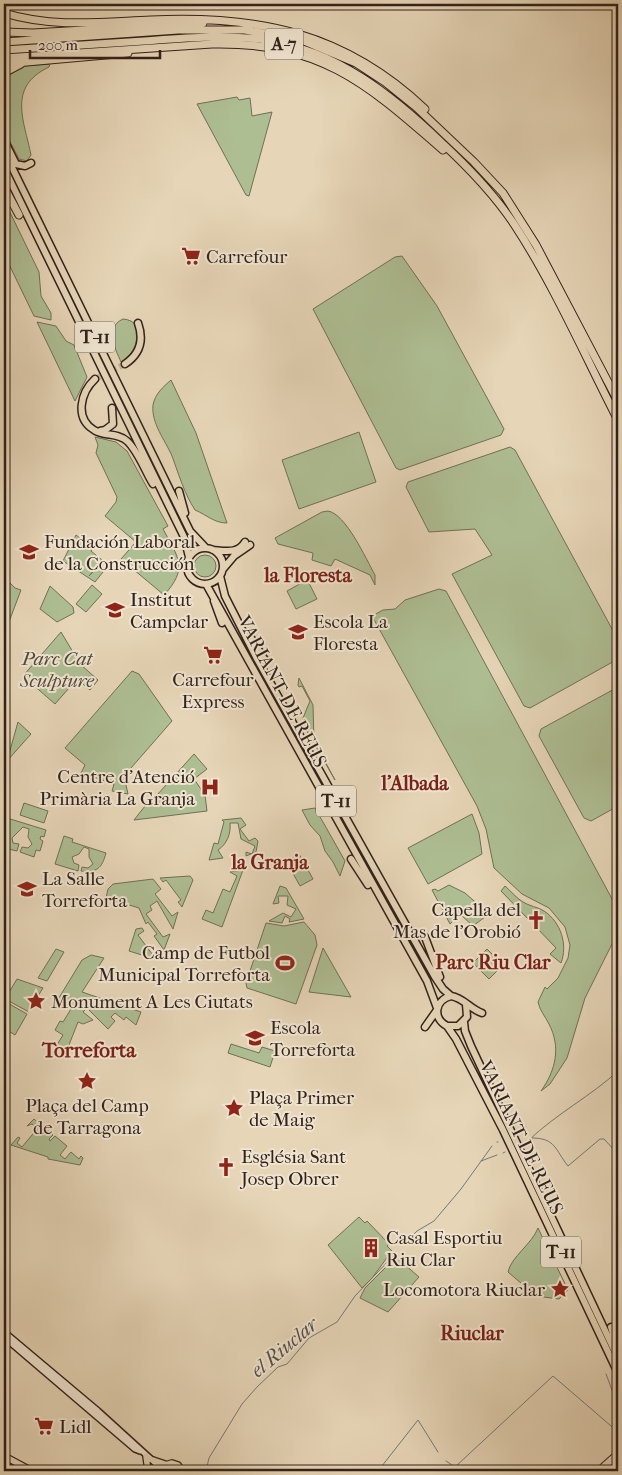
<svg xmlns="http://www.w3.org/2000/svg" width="622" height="1475" viewBox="0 0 622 1475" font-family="'IM FELL French Canon',serif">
	<rect width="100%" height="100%" fill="#e6d5b7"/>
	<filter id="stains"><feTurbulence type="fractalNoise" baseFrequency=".004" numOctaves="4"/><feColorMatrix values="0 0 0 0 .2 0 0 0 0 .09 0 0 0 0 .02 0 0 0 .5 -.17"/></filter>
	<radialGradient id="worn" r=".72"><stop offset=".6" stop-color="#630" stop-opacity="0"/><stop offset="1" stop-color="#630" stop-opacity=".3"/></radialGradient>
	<path fill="#aebe93" stroke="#707057" d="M 50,64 L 49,67 C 7,87 24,120 31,155 L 27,161 L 19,159 L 4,130 L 4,76 L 23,66 Z
		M 237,97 L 239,100 L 250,98 L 252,116 L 272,112 L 249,196 L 246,195 L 197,104 Z
		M 4,200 L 39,272 L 41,296 L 51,313 L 51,320 L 34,316 L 4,254 Z
		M 402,256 L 437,306 L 504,429 L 501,435 L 400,470 L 396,468 L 313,309 L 395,257 Z
		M 123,319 C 149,321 137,354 121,362 C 115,348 104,328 123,319 Z
		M 37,322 L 56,326 L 66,341 L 74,345 L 87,377 L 75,401 Z
		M 171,380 L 196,433 L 227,523 C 214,523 207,515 195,510 C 184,493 179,475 172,456 C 165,440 151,423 153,405 C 155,394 163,387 171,380 Z
		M 359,432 L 376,482 L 299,509 L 282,460 Z
		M 95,437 L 116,442 L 127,451 L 168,526 L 163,529 C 178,557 189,568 164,595 L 121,559 L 136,542 L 105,516 L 116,502 L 117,497 L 96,453 L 98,445 Z
		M 510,447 L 515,450 L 618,640 L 618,659 L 530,708 L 524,706 L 452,574 L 492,555 L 475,529 L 429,532 L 406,487 L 408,482 Z
		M 328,511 C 346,514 366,559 375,575 L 375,585 L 370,575 L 335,559 L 331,566 L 312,560 L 313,553 L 278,544 L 275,538 L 322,512 Z
		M 76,535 L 93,548 L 91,551 L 102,560 L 89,576 L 97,568 L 103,572 L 95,582 L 63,561 Z
		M194 566a11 11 0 1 1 22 0a11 11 0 1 1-22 0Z
		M 4,577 L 5,581 L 7,580 L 15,588 L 21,590 L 4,635 Z
		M 305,581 L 308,581 L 317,599 L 296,609 L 287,591 Z
		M 92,585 L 102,594 L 86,612 L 76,604 Z
		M 50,586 L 73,607 L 74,613 L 57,622 L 40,609 Z
		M 439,589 L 446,591 L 618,910 L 618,932 L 585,998 L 567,1058 L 550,1084 L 541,1091 C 556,1070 561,1047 549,1024 C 545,1016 540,1011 538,1002 L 545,987 L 547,989 L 558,978 L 568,958 L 570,945 L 565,927 L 549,908 L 522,894 L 494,868 L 486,829 L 477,806 L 372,616 L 383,610 L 395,609 L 405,600 Z
		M 61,632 L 80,664 L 98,680 L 90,690 L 77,679 L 55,704 L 23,676 Z
		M 132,671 L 139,674 L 172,721 L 124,776 L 128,794 L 112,791 L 114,784 L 81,773 L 85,765 L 65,748 Z
		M 299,678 L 313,705 L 314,741 L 335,780 L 304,726 L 303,718 L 310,701 L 302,686 L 299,687 L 298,685 Z
		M 618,687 L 618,806 L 591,821 L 584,818 L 539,736 L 541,729 Z
		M 18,722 L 31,734 L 7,761 Z
		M 194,754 L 207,769 L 194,779 L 205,795 L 207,811 L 134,820 L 153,796 L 157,795 Z
		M 24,803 L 48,811 L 44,823 L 20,815 Z
		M 315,808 L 345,861 L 340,876 L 333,862 L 325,851 L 320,836 L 310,825 L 302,810 Z
		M 472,814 L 479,833 L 482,854 L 428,884 L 408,848 Z
		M 7,818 L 46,830 L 44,837 L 41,836 L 40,839 L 43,841 L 40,851 L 36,850 L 34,857 L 20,852 L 22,847 L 28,848 L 32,844 L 28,837 L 29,829 L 23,827 L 12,838 L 13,843 L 19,844 L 17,851 L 4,848 L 4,821 Z
		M 241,818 L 246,825 L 240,829 L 249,841 L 255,838 L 258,841 L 256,852 L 246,856 L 246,852 L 252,854 L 255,846 L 241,839 L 238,823 L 230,823 C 231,834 227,844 218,850 L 223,858 L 209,860 L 214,843 L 218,844 L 224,822 L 222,820 Z
		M 64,836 L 73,839 L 72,842 L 106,853 C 102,868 97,873 81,871 L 82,867 L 88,868 L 93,864 L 89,857 L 89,849 L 84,847 L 79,854 L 72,857 L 74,863 L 79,865 L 78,871 L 55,864 Z
		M 299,854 L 313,879 L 300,886 L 286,861 Z
		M 243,870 L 222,927 L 202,919 L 206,910 L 213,913 L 223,889 L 230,892 L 237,876 L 230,872 Z
		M 190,876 L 193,880 L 182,907 L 178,902 L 181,900 L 166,880 L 163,882 L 160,878 Z
		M 153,879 L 161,889 L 155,894 L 172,916 L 178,912 L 173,929 L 157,901 L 150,906 L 152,910 L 146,914 L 163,937 L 170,934 L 164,950 L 154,936 L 157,934 L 148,922 L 146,924 L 139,908 L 106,898 L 108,889 L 113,884 Z
		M 449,885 L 465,893 L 489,914 L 473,926 L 460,914 L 450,924 L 432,890 L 435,889 L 438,891 Z
		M 280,886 L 286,888 L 304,919 L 289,922 L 290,919 L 285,916 L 282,923 L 269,921 L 283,913 L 291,917 L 296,909 L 287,905 L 288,896 L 278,896 L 279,903 L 273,904 Z
		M 505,886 C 511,891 516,898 523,902 C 529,906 538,907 544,911 C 561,922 568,945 561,963 L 550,954 L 556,948 L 535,926 L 541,919 L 536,915 L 530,921 L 501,891 Z
		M 304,922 L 315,935 L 317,945 L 296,1004 L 247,988 L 246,983 L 266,923 L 284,926 Z
		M 142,928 L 144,931 L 138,935 L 155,958 L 161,953 L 158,960 L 129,951 L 136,929 Z
		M 323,948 L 351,997 L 309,992 Z
		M 56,949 L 64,952 L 47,981 L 38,978 Z
		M 487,949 L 503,965 L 489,979 L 473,963 Z
		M 91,955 L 104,958 L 82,992 L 141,1012 L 136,1025 L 126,1017 L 124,1020 L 115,1013 L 111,1017 L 115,1021 L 108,1029 L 87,1008 L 83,1012 L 93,1020 L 83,1024 L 78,1022 L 67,1050 L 58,1047 L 52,1053 L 63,1035 L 55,1030 L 60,1021 L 63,1022 L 71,1009 L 57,1001 L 82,960 Z
		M 17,979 L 43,988 L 38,996 L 36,995 L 29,1012 L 5,999 Z
		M 4,1001 L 27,1014 L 15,1035 L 4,1028 Z
		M 231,1044 L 259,1053 L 262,1047 L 275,1051 L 270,1067 L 228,1053 Z
		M 34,1119 L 53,1135 L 49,1139 L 50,1141 L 55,1136 L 67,1146 L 60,1155 L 65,1159 L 71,1152 L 79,1159 L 81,1156 L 83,1158 L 80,1165 L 48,1159 L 48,1157 L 11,1145 L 18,1137 L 20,1138 L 17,1143 L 22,1147 L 37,1129 L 32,1124 L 27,1126 Z
		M 359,1217 L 365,1223 L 367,1221 L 389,1244 L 387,1246 L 392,1251 L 372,1278 L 362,1288 L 328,1245 Z
		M 538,1228 L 568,1290 L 559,1299 L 536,1296 L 508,1272 C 511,1257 532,1244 538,1228 Z
		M 396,1257 L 419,1277 L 388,1312 L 360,1298 L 365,1288 Z"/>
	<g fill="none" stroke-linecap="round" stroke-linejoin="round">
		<path stroke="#717b7a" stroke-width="1" d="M 524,1128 L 526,1127
			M 532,1138 C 556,1138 555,1150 568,1166 L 600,1139 L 604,1139 L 618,1154
			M 529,1140 C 556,1114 591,1096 618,1071
			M 497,1142 L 498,1142
			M 503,1153 L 505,1152
			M 481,1161 L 497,1155
			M 405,1243 L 417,1231 L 434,1221 L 461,1189 L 492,1146
			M 606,1374 L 618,1406
			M 446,1461 L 455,1467 L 553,1376 L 618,1432
			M 206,1471 L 209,1458 L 242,1404 L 257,1387 L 278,1367 L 287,1364 L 309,1338 L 337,1322 L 355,1296 L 395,1254
			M 378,1471 L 418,1420 L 438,1452
			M 588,1471 L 589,1470"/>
		<path stroke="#c2b198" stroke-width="6" stroke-dasharray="6 3" stroke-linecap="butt" d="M 95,379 L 125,364"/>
		<g stroke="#31221b" stroke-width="8">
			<path id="secondary" d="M 4,1332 L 98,1411 L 164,1471
				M 4,1337 L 135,1449 L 140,1451"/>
		</g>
		<g stroke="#31221b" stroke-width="8">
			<path id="primary" d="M 4,1456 L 32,1471
				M 146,1456 L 148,1471
				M 150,1459 L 165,1464
				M 4,1465 L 14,1471
				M 155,1471 L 162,1466 L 172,1463 L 178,1465 L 182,1471"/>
		</g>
		<g stroke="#31221b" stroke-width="9">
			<path id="trunk" d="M 4,140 L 16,164 L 25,166 L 31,163
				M 4,151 L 190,531 L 206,548
				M 4,168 L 184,537 L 189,557
				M 125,364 C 140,354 144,340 138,323
				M 95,379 C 81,392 74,418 94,430 C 104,437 117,432 127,441 C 138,451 145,471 153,484
				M 100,431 L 105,430 L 113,424 L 112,408
				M 179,491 L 185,513
				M187 566a18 18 0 1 1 36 0a18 18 0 1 1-36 0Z
				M 213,550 C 226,551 238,554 245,542
				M 223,569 L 234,556 L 250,545
				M 220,576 L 225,596 L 256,657 L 435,977 L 443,989 L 451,996
				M 206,584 L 427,981 L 437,1008
				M 214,601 L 222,623
				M 251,638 L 265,660
				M 351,859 L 368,885
				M 425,937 L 440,977
				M 466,1004 L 467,1017 L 458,1026 L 447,1026 C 432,1018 435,1000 451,996 C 464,998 470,1009 482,1013
				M 464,1022 L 465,1031 L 471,1046 L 618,1358
				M 447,1026 L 456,1039 L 503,1130 L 618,1373
				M 425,1027 L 437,1010
				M 611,1327 L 618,1350"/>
		</g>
		<g stroke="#31221b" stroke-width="9">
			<path id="motorway" d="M 4,13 C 53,28 101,22 151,20 C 259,15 345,33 425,109
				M 4,32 L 33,33 L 203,23
				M 4,42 L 178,30 L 245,30 L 304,41 L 356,63 L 385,82 L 416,107 L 474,162 L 503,193 L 536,245 L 618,401
				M 4,50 C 51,47 97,44 144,41 C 184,38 225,34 265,40 C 337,51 391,94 442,143 C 469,168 494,194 514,224 C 553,283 585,356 618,420
				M 4,58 L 212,44 C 321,42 366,83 443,150
				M 4,64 L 128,53
				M 4,73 L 21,64
				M 4,187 L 19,215
				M 599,1471 L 618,1454"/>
		</g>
		<use href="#secondary" stroke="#efe4d0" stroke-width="5"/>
		<use href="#primary" stroke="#e6d5b7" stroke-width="5.5"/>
		<use href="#trunk" stroke="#e6d5b7" stroke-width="6"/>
		<use href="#motorway" stroke="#e6d5b7" stroke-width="7"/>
	</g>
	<defs>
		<g id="supermarket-bare" transform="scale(1.5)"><path d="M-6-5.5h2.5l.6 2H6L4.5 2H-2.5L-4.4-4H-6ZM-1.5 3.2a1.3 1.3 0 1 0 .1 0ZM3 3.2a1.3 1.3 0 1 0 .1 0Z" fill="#8f2418" stroke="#efe4d0" stroke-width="2.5" paint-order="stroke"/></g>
		<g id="university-bare" transform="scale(1.5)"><path d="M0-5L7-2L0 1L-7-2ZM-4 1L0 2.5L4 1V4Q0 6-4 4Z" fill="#8f2418" stroke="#efe4d0" stroke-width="2.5" paint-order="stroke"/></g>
		<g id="school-bare" transform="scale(1.5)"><path d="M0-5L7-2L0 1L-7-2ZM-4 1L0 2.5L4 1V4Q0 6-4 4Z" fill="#8f2418" stroke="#efe4d0" stroke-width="2.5" paint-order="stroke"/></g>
		<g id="hospital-bare" transform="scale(1.5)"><path d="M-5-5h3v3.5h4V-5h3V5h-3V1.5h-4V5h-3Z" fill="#8f2418" stroke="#efe4d0" stroke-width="2.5" paint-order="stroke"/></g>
		<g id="church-bare" transform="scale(1.5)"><path d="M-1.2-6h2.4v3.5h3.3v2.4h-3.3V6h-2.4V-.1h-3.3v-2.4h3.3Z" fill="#8f2418" stroke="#efe4d0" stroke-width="2.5" paint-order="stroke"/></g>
		<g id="stadium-bare" transform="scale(1.5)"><path d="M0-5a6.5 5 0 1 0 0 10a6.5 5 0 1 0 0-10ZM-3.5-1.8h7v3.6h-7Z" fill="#8f2418" stroke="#efe4d0" stroke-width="2.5" paint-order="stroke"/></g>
		<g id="sight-bare" transform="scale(1.5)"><path d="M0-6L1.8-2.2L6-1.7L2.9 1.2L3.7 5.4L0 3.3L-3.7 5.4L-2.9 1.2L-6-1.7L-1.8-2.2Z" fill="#8f2418" stroke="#efe4d0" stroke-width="2.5" paint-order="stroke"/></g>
		<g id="building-bare" transform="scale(1.5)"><path d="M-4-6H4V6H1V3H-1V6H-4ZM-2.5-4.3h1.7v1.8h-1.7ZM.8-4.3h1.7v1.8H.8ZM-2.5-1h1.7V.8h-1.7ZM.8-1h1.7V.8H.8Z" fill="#8f2418" stroke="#efe4d0" stroke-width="2.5" paint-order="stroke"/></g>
	</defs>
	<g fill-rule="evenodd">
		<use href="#supermarket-bare" x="191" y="256"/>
		<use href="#university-bare" x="29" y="552"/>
		<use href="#school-bare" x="115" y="610"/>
		<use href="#school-bare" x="298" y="632"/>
		<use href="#supermarket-bare" x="213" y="655"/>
		<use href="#hospital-bare" x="210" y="787"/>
		<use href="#school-bare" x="27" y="889"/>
		<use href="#church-bare" x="536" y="920"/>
		<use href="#stadium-bare" x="285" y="963"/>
		<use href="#sight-bare" x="36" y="1001"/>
		<use href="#school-bare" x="255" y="1038"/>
		<use href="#sight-bare" x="87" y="1081"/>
		<use href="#sight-bare" x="234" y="1108"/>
		<use href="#church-bare" x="226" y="1167"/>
		<use href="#building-bare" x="371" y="1248"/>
		<use href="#sight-bare" x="560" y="1289"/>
		<use href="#supermarket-bare" x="44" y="1426"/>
	</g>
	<g text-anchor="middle" stroke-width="4" stroke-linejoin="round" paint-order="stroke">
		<g fill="#efe4d0" stroke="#6a5c51" stroke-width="1">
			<rect x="265" y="28.5" width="38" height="31" rx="4"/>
			<rect x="75" y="321.5" width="40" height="31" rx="4"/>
			<rect x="316" y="785.5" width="40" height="31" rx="4"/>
			<rect x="541" y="1236.5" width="40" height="31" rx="4"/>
		</g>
		<g font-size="18" font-weight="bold" fill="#31221b">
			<text x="284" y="50">A-7</text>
			<text x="95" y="343">T-11</text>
			<text x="336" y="807">T-11</text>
			<text x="561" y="1258">T-11</text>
		</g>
		<g font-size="19" fill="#31221b" stroke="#efe4d0" text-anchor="start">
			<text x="206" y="263">Carrefour</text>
			<text x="44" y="548">Fundación Laboral<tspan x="44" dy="22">de la Construcción</tspan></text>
			<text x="130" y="606">Institut<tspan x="130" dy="22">Campclar</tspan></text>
			<text x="313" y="628">Escola La<tspan x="313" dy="22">Floresta</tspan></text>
			<text x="213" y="686" text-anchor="middle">Carrefour<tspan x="213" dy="22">Express</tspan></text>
			<text x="195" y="783" text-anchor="end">Centre d'Atenció<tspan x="195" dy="22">Primària La Granja</tspan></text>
			<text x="42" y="885">La Salle<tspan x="42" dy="22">Torreforta</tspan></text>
			<text x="521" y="916" text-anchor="end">Capella del<tspan x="521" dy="22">Mas de l'Orobió</tspan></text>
			<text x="270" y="959" text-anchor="end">Camp de Futbol<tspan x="270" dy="22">Municipal Torreforta</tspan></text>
			<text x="51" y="1008">Monument A Les Ciutats</text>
			<text x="270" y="1034">Escola<tspan x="270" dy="22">Torreforta</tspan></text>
			<text x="249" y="1104">Plaça Primer<tspan x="249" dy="22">de Maig</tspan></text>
			<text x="87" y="1112" text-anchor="middle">Plaça del Camp<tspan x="87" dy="22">de Tarragona</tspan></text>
			<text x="241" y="1163">Església Sant<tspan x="241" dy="22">Josep Obrer</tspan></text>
			<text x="386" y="1244">Casal Esportiu<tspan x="386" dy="22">Riu Clar</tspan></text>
			<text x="545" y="1296" text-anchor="end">Locomotora Riuclar</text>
			<text x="59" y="1433">Lidl</text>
		</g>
		<g font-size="19" font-style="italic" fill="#504939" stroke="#efe4d0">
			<text x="57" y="665">Parc Cat<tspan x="57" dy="22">Sculpture</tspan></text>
		</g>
		<g font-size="19" fill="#31221b" stroke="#efe4d0">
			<text transform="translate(283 691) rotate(62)" y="7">VARIANT DE REUS</text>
			<text transform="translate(522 1137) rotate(64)" y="7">VARIANT DE REUS</text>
		</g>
		<g font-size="20" font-weight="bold" fill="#7a1f14" stroke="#efe4d0">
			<text x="308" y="582">la Floresta</text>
			<text x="415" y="790">l'Albada</text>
			<text x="270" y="869">la Granja</text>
			<text x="493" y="969">Parc Riu Clar</text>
			<text x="472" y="1340">Riuclar</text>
		</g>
		<g font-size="20" font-style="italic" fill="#514e4a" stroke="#efe4d0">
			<text transform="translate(284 1347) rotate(-40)" y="7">el Riuclar</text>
		</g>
		<g font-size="21" font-weight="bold" fill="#7a1f14" stroke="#efe4d0">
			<text x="89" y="1057">Torreforta</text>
		</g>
	</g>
	<rect width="622" height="1475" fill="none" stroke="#e6d5b7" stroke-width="20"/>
	<rect x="5" y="5" width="612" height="1465" fill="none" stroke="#31221b" stroke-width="2.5"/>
	<rect x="10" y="10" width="602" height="1455" fill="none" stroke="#31221b"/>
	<path d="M30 50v8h130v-8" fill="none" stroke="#31221b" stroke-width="2.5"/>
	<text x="38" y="50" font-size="15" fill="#31221b" stroke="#efe4d0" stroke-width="4" paint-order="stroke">200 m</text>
	<rect width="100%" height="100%" filter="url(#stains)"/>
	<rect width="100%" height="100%" fill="url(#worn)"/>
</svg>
